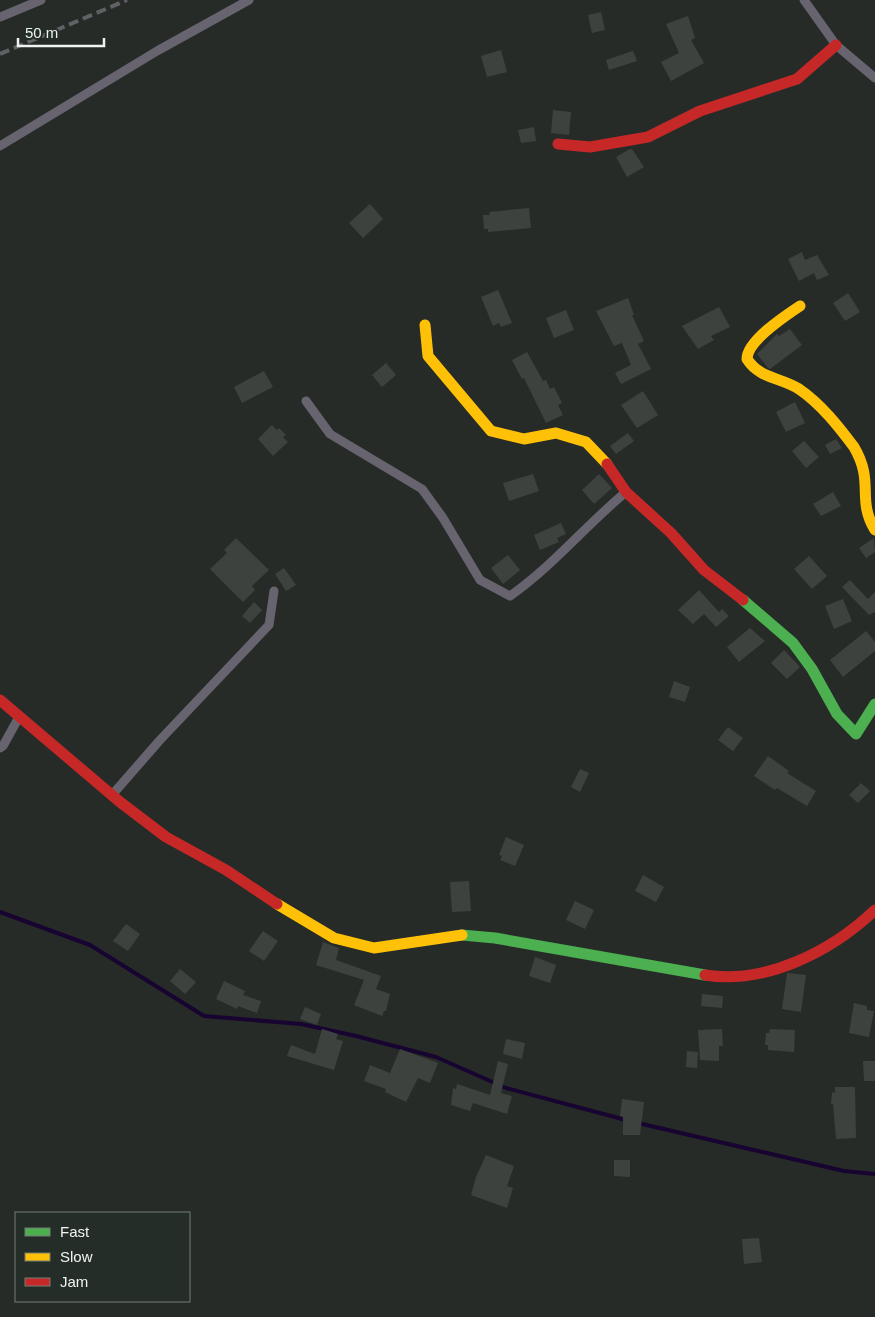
<svg xmlns="http://www.w3.org/2000/svg" width="875" height="1317" viewBox="0 0 875 1317" font-family="Helvetica,sans-serif">
	<rect width="100%" height="100%" fill="#262b28"/>
	<g fill="none" stroke-linecap="round" stroke-linejoin="round">
		<path stroke="#170430" stroke-width="4" d="M 0,912 L 90,945 L 204,1016 L 301,1024 L 356,1036 L 436,1057 L 506,1088 L 626,1120
			M 638,1123 L 844,1171 L 875,1174"/>
	</g>
	<path fill="#3e423f" d="M 601,12 L 605,30 L 592,33 L 588,15 Z
		M 688,16 L 695,38 L 691,40 L 704,63 L 671,81 L 661,62 L 679,53 L 666,24 Z
		M 501,50 L 507,72 L 487,77 L 481,56 Z
		M 633,51 L 637,61 L 609,70 L 606,60 Z
		M 553,110 L 571,112 L 569,135 L 551,133 Z
		M 534,127 L 536,141 L 521,143 L 518,130 Z
		M 630,149 L 632,149 L 644,167 L 627,177 L 616,157 Z
		M 370,204 L 383,219 L 363,238 L 349,223 Z
		M 529,208 L 531,228 L 488,232 L 488,229 L 484,229 L 483,215 L 490,215 L 489,212 Z
		M 802,252 L 805,260 L 817,255 L 829,275 L 817,280 L 814,273 L 799,281 L 788,259 Z
		M 498,290 L 512,323 L 501,327 L 499,323 L 493,326 L 481,297 Z
		M 848,293 L 860,312 L 845,321 L 833,303 Z
		M 628,298 L 634,315 L 632,315 L 644,341 L 638,344 L 651,369 L 621,384 L 615,373 L 631,365 L 622,343 L 614,346 L 596,311 Z
		M 719,307 L 730,327 L 711,336 L 714,340 L 698,349 L 682,326 Z
		M 566,310 L 574,330 L 554,338 L 546,318 Z
		M 790,329 L 802,345 L 770,369 L 768,368 L 757,354 L 777,334 L 779,336 Z
		M 527,352 L 543,381 L 546,380 L 550,389 L 554,387 L 562,403 L 558,405 L 563,415 L 546,423 L 524,378 L 522,379 L 512,360 Z
		M 386,363 L 396,375 L 382,387 L 372,375 Z
		M 264,371 L 273,387 L 242,403 L 234,387 Z
		M 643,391 L 658,415 L 637,428 L 621,405 Z
		M 795,402 L 805,423 L 786,432 L 776,412 Z
		M 272,425 L 277,430 L 279,428 L 286,435 L 283,437 L 288,442 L 273,456 L 258,439 Z
		M 628,433 L 634,441 L 616,454 L 610,446 Z
		M 836,439 L 842,448 L 830,454 L 825,445 Z
		M 804,441 L 819,457 L 806,468 L 792,451 Z
		M 533,474 L 539,491 L 509,501 L 503,483 Z
		M 599,474 L 612,488 L 594,504 L 582,490 Z
		M 833,492 L 841,506 L 821,516 L 813,504 Z
		M 561,523 L 566,534 L 557,538 L 559,542 L 540,550 L 534,535 Z
		M 236,538 L 269,570 L 252,586 L 255,590 L 243,602 L 210,569 L 227,553 L 224,550 Z
		M 874,538 L 875,552 L 866,558 L 859,548 Z
		M 508,555 L 520,570 L 503,584 L 491,568 Z
		M 809,556 L 827,576 L 812,589 L 794,569 Z
		M 284,568 L 296,585 L 286,591 L 275,574 Z
		M 850,580 L 868,599 L 875,592 L 875,612 L 869,615 L 842,587 Z
		M 699,590 L 719,612 L 722,609 L 729,616 L 716,627 L 704,614 L 693,624 L 678,610 Z
		M 843,599 L 852,621 L 834,629 L 825,606 Z
		M 254,602 L 262,610 L 250,623 L 242,616 Z
		M 750,628 L 765,641 L 739,662 L 727,647 Z
		M 866,631 L 875,642 L 875,651 L 843,677 L 830,660 Z
		M 784,650 L 800,667 L 787,679 L 771,663 Z
		M 674,681 L 690,687 L 685,702 L 669,697 Z
		M 728,727 L 743,738 L 733,751 L 718,740 Z
		M 768,756 L 789,771 L 787,773 L 816,791 L 807,806 L 777,788 L 775,790 L 754,776 Z
		M 580,769 L 589,773 L 580,792 L 571,787 Z
		M 861,783 L 870,791 L 858,803 L 849,795 Z
		M 506,837 L 524,845 L 515,866 L 500,860 L 502,856 L 499,855 Z
		M 643,875 L 664,887 L 656,902 L 635,891 Z
		M 469,881 L 471,911 L 452,912 L 450,882 Z
		M 575,901 L 594,910 L 585,929 L 566,920 Z
		M 126,924 L 140,934 L 128,951 L 113,941 Z
		M 263,931 L 278,941 L 264,961 L 249,951 Z
		M 323,942 L 339,948 L 336,960 L 381,976 L 376,989 L 390,994 L 386,1011 L 384,1011 L 382,1016 L 354,1005 L 364,980 L 316,965 Z
		M 535,957 L 556,965 L 550,983 L 529,976 Z
		M 180,969 L 196,982 L 185,994 L 170,981 Z
		M 787,973 L 806,975 L 801,1012 L 782,1009 Z
		M 224,981 L 245,991 L 243,995 L 261,1001 L 257,1013 L 238,1006 L 237,1009 L 216,999 Z
		M 702,994 L 723,996 L 722,1008 L 701,1006 Z
		M 854,1003 L 867,1006 L 867,1010 L 874,1011 L 869,1037 L 849,1033 Z
		M 305,1007 L 321,1014 L 317,1025 L 300,1019 Z
		M 322,1029 L 338,1034 L 336,1039 L 343,1041 L 334,1070 L 287,1056 L 291,1045 L 315,1054 Z
		M 722,1029 L 723,1046 L 719,1046 L 719,1061 L 700,1060 L 698,1030 Z
		M 770,1029 L 795,1030 L 794,1052 L 768,1050 L 768,1045 L 765,1045 L 766,1033 L 769,1033 Z
		M 506,1039 L 525,1043 L 522,1059 L 503,1054 Z
		M 400,1049 L 438,1063 L 430,1083 L 418,1078 L 406,1102 L 385,1092 L 386,1089 L 364,1081 L 370,1065 L 390,1073 Z
		M 687,1051 L 698,1052 L 697,1068 L 686,1067 Z
		M 498,1061 L 508,1064 L 501,1093 L 512,1096 L 507,1114 L 473,1103 L 470,1111 L 451,1105 L 453,1088 L 456,1089 L 457,1084 L 490,1095 Z
		M 863,1061 L 875,1061 L 875,1081 L 864,1081 Z
		M 835,1087 L 855,1087 L 856,1138 L 836,1139 L 833,1104 L 831,1104 L 832,1092 L 835,1093 Z
		M 622,1099 L 644,1102 L 640,1135 L 623,1135 L 623,1117 L 620,1116 Z
		M 486,1155 L 514,1166 L 507,1186 L 513,1188 L 507,1208 L 471,1195 L 476,1177 Z
		M 614,1160 L 630,1160 L 630,1177 L 614,1176 Z
		M 759,1238 L 762,1262 L 744,1264 L 742,1239 Z"/>
	<g fill="none" stroke-linecap="round" stroke-linejoin="round">
		<path stroke="#676470" stroke-width="9" d="M 804,0 L 836,45 L 875,78
			M 0,17 L 41,0
			M 0,146 L 157,51 L 249,0
			M 306,401 L 330,434 L 422,489 L 443,518 L 480,580 L 510,596 C 553,566 586,525 626,492
			M 0,748 L 3,746 L 19,717
			M 112,795 L 160,740 L 269,625 L 274,591"/>
		<path stroke="#4caf50" stroke-width="11" d="M 743,600 L 793,643 L 812,669 L 837,714 L 856,734 L 875,704
			M 462,935 L 495,938 L 705,975"/>
		<path stroke="#ffc107" stroke-width="11" d="M 800,306 C 785,316 747,341 747,359 C 760,379 780,377 799,389 C 821,404 839,427 854,447 C 875,483 856,498 875,530
			M 425,325 L 428,356 L 491,431 L 524,439 L 556,433 L 586,442 L 607,464
			M 277,904 L 334,938 L 374,948 L 462,935"/>
		<path stroke="#c62828" stroke-width="11" d="M 558,144 L 590,147 L 648,137 L 700,111 L 797,79 L 836,45
			M 607,464 L 626,492 L 671,533 L 704,570 L 743,600
			M 0,700 L 120,802 L 166,837 L 226,870 L 277,904
			M 705,975 C 766,985 832,951 875,910"/>
		<path stroke="#606164" stroke-width="4" stroke-dasharray="10 5" stroke-linecap="butt" d="M 0,54 L 127,0"/>
	</g>
	<rect x="15" y="1212" width="175" height="90" fill="#242d27" stroke="#757d77"/>
	<rect x="25" y="1228" width="25" height="8" fill="#4caf50" stroke="#757d77"/>
	<text x="60" y="1237" font-size="15" fill="#eef4f0">Fast</text>
	<rect x="25" y="1253" width="25" height="8" fill="#ffc107" stroke="#757d77"/>
	<text x="60" y="1262" font-size="15" fill="#eef4f0">Slow</text>
	<rect x="25" y="1278" width="25" height="8" fill="#c62828" stroke="#757d77"/>
	<text x="60" y="1287" font-size="15" fill="#eef4f0">Jam</text>
	<path d="M18 38v8h86v-8" fill="none" stroke="#eef4f0" stroke-width="2.5"/>
	<text x="25" y="38" font-size="15" fill="#eef4f0" stroke="#242d27" stroke-width="4" paint-order="stroke">50 m</text>
</svg>
